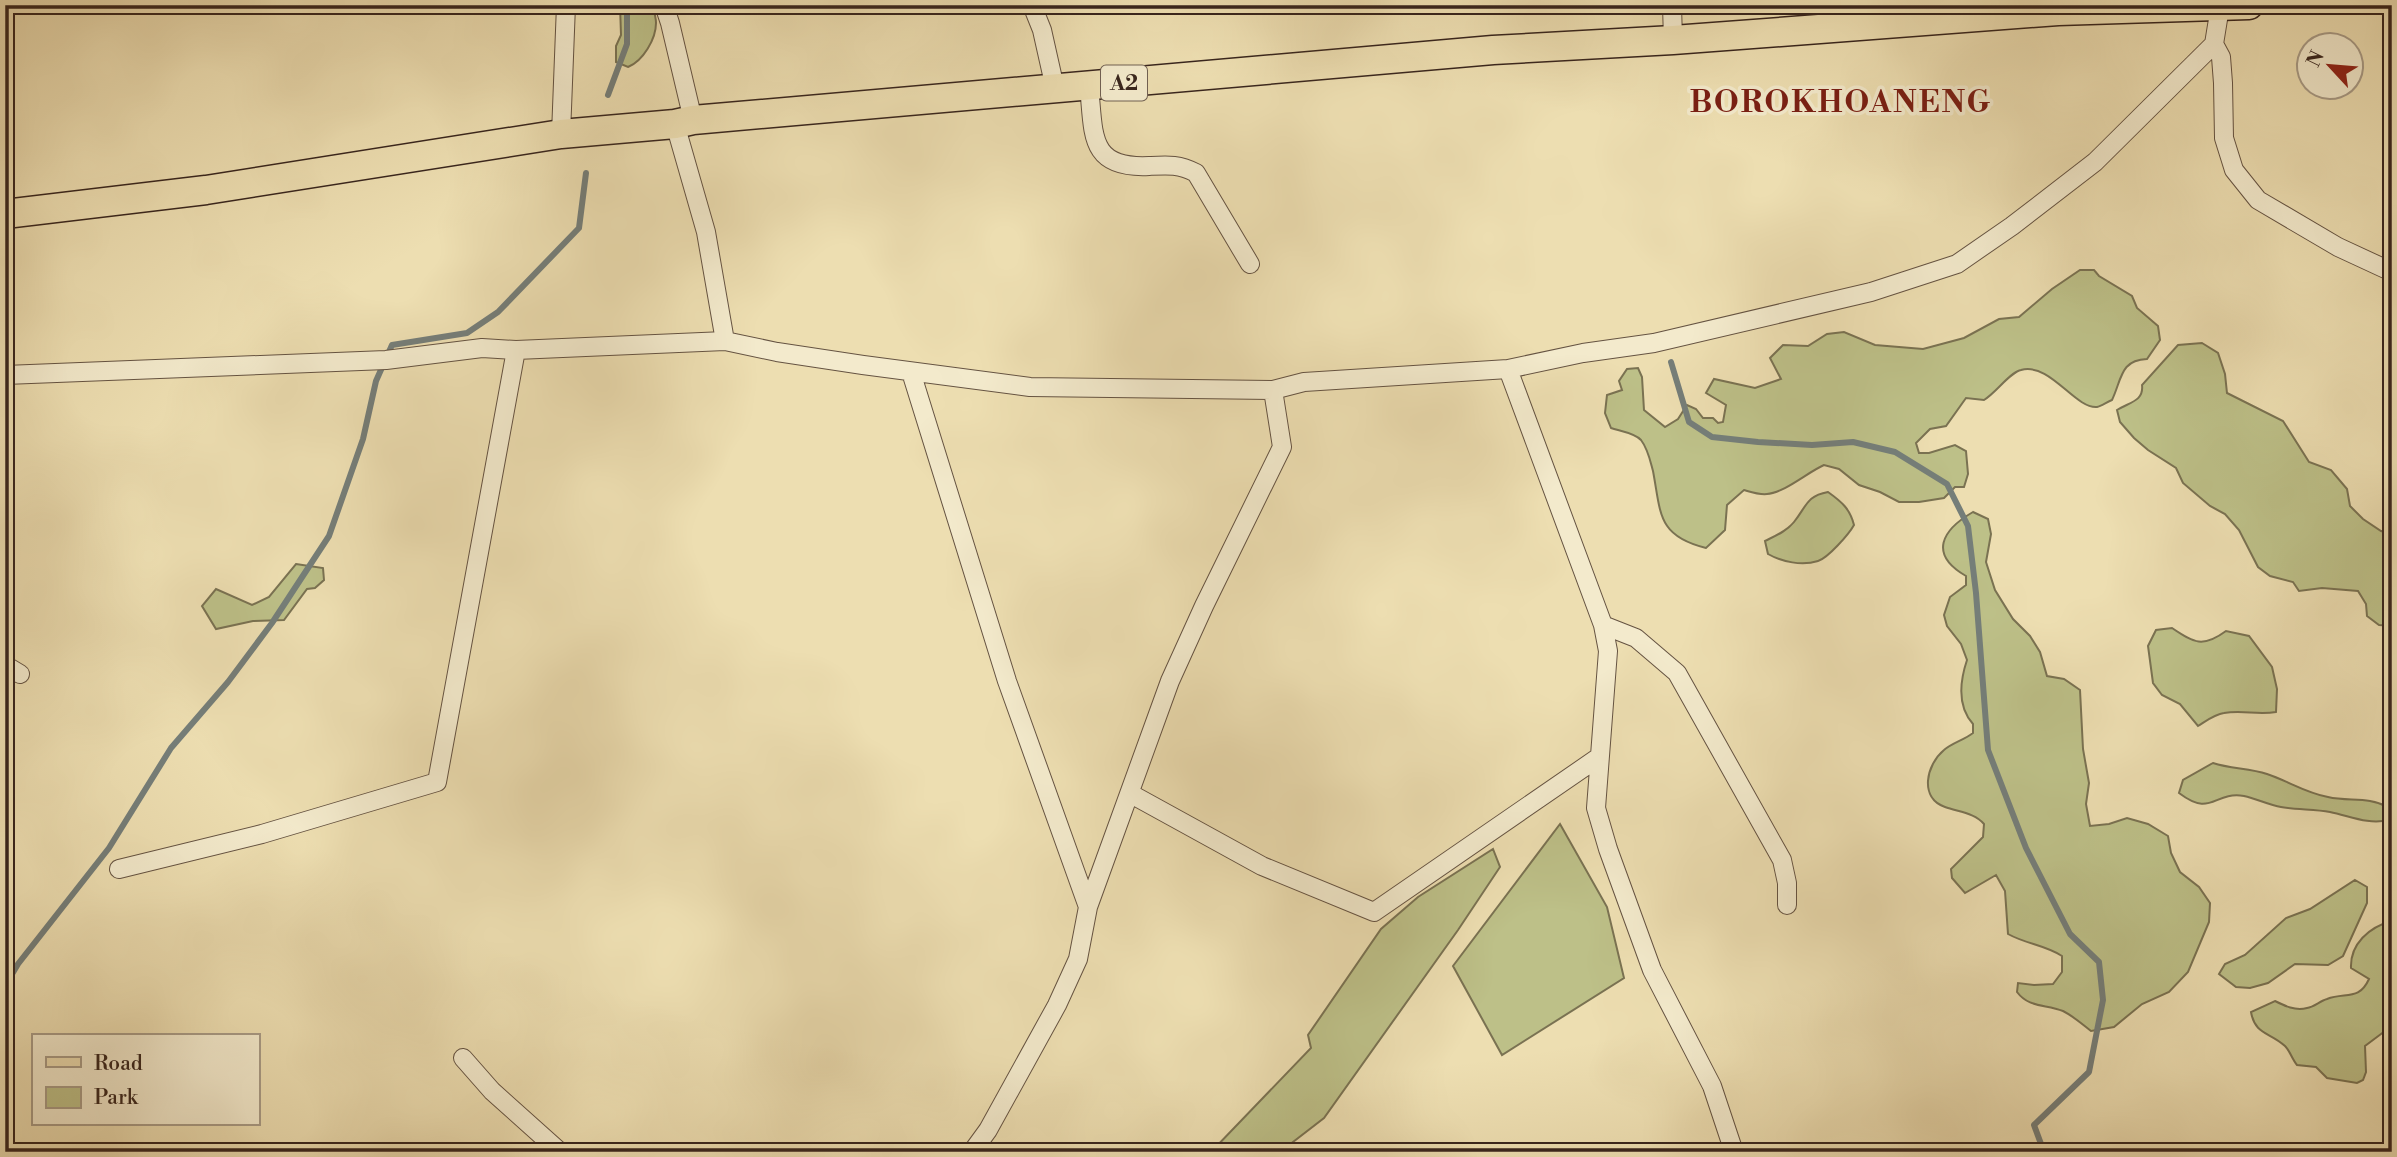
<svg xmlns="http://www.w3.org/2000/svg" width="2397" height="1157" viewBox="0 0 2397 1157" font-family="'Libre Bodoni',serif">
	<rect width="100%" height="100%" fill="#eddeb1"/>
	<filter id="stains"><feTurbulence type="fractalNoise" baseFrequency=".00286" numOctaves="4"/><feColorMatrix values="0 0 0 0 .2 0 0 0 0 .09 0 0 0 0 .02 0 0 0 .5 -.17"/></filter>
	<radialGradient id="worn" r=".72"><stop offset=".6" stop-color="#630" stop-opacity="0"/><stop offset="1" stop-color="#630" stop-opacity=".3"/></radialGradient>
	<path fill="#bdc088" stroke="#7a7252" stroke-width="2" d="M 620,5 L 652,5 C 654,11 656,18 656,23 C 656,39 643,61 628,67 L 616,62 L 616,46 L 621,35 Z
		M 2080,270 L 2094,270 L 2099,276 L 2132,296 L 2137,308 L 2158,326 L 2160,340 L 2147,359 C 2120,360 2122,379 2112,400 C 2107,402 2101,406 2097,407 C 2075,409 2050,362 2021,370 C 2009,373 1997,392 1984,400 L 1966,398 L 1946,426 L 1930,429 L 1916,443 L 1919,453 L 1929,453 L 1955,445 L 1966,451 L 1968,474 L 1964,487 L 1955,487 L 1944,498 L 1919,502 L 1899,502 L 1880,492 L 1859,485 L 1839,469 L 1824,465 C 1808,472 1784,493 1767,494 C 1760,495 1751,492 1744,490 L 1727,505 L 1725,530 L 1706,548 C 1657,536 1661,513 1653,471 C 1650,460 1648,449 1641,440 C 1635,433 1620,431 1611,428 L 1605,413 L 1607,395 L 1622,390 L 1619,381 L 1627,369 L 1638,368 L 1642,377 L 1644,410 L 1665,427 L 1678,419 L 1687,405 L 1696,409 L 1703,418 L 1713,418 L 1718,423 L 1723,422 L 1726,405 L 1706,393 L 1714,379 L 1755,388 L 1781,379 L 1770,358 L 1783,345 L 1808,346 L 1827,334 L 1844,332 L 1875,345 L 1923,349 L 1964,338 L 1999,319 L 2019,317 L 2052,289 Z
		M 2202,343 L 2218,353 L 2225,374 L 2227,393 L 2283,421 L 2309,462 L 2331,470 L 2347,489 L 2350,506 L 2363,519 L 2381,531 L 2392,534 L 2392,626 L 2379,625 L 2367,616 L 2366,604 L 2358,591 L 2322,588 L 2299,591 L 2293,582 L 2270,576 L 2258,567 L 2239,530 L 2225,514 L 2210,506 L 2183,483 L 2176,468 L 2148,450 L 2134,438 L 2120,422 L 2117,410 C 2130,402 2144,401 2142,385 L 2178,345 Z
		M 1828,492 C 1842,502 1850,509 1854,525 C 1849,534 1828,558 1818,561 C 1802,566 1782,562 1768,554 L 1765,541 C 1775,536 1787,531 1794,522 C 1807,506 1806,496 1828,492 Z
		M 1973,512 L 1988,519 L 1991,534 L 1986,562 L 1995,590 L 2013,619 L 2030,636 L 2040,652 L 2047,676 L 2064,679 L 2080,690 L 2083,749 L 2089,783 L 2086,804 L 2090,826 L 2109,824 L 2127,818 L 2148,824 L 2168,836 L 2171,853 L 2180,872 L 2199,887 L 2210,903 L 2209,922 L 2188,972 L 2169,992 L 2142,1004 L 2114,1027 L 2091,1031 C 2082,1024 2073,1016 2063,1011 C 2045,1004 2029,1008 2017,992 L 2018,983 L 2034,985 L 2053,984 L 2062,972 L 2062,956 C 2045,945 2026,944 2008,934 L 2005,891 L 1996,875 L 1965,893 L 1952,878 L 1951,869 L 1983,837 L 1984,824 C 1975,813 1959,812 1945,807 C 1919,798 1926,765 1944,750 C 1952,743 1964,740 1973,733 L 1973,724 C 1957,706 1960,681 1967,660 L 1961,644 L 1947,626 L 1944,615 L 1950,597 L 1966,585 L 1966,576 C 1928,554 1942,530 1973,512 Z
		M 296,564 L 323,568 L 324,580 L 315,588 L 307,589 L 284,620 L 253,621 L 216,629 L 202,606 L 216,589 L 252,605 L 269,597 Z
		M 2172,628 C 2194,643 2203,648 2226,631 L 2249,636 L 2272,667 L 2277,689 L 2276,712 C 2258,715 2242,710 2224,713 C 2215,714 2206,721 2198,726 L 2180,704 L 2162,695 L 2153,683 L 2148,646 L 2156,630 Z
		M 2213,763 C 2231,769 2249,768 2267,774 C 2288,781 2306,793 2328,797 C 2349,802 2368,796 2388,807 L 2389,820 C 2368,825 2350,816 2330,812 C 2314,809 2297,810 2281,807 C 2269,805 2257,799 2244,796 C 2213,791 2212,818 2179,793 L 2183,780 Z
		M 1560,824 L 1607,907 L 1624,978 L 1502,1055 L 1453,966 Z
		M 1493,849 L 1500,867 L 1458,930 L 1324,1118 L 1280,1152 L 1211,1152 L 1311,1048 L 1308,1035 L 1381,929 L 1418,897 Z
		M 2355,880 L 2367,887 L 2367,903 L 2343,956 L 2328,965 L 2295,964 L 2268,983 L 2250,988 L 2236,987 L 2219,974 L 2225,964 L 2245,955 L 2286,918 L 2310,909 Z
		M 2392,921 L 2392,1005 L 2387,1011 L 2385,1031 L 2365,1046 L 2366,1072 L 2363,1080 L 2357,1083 L 2327,1078 L 2316,1067 L 2297,1065 C 2292,1059 2290,1051 2285,1046 C 2270,1032 2255,1035 2251,1012 L 2275,1001 C 2285,1006 2295,1011 2307,1008 C 2314,1007 2320,1001 2327,999 C 2346,992 2359,1001 2369,979 L 2351,968 C 2350,944 2369,927 2392,921 Z"/>
	<g fill="none" stroke-linecap="round" stroke-linejoin="round">
		<path stroke="#757e79" stroke-width="6" d="M 1622,12 L 1622,5
			M 608,95 L 627,44 L 627,5
			M 1671,362 L 1689,422 L 1712,437 L 1758,442 L 1812,445 L 1853,442 L 1895,452 L 1947,484 L 1968,526 L 1976,593 L 1988,750 L 2026,848 L 2070,934 L 2099,962 L 2103,1000 L 2089,1072 L 2034,1125 L 2044,1152
			M 5,986 L 18,964 L 109,848 L 171,748 L 228,682 L 272,623 L 329,536 L 363,439 L 376,381 L 392,345 L 467,333 L 498,312 L 579,228 L 586,173"/>
		<g stroke="#655342" stroke-width="20">
			<path id="street" d="M 664,5 L 670,23 L 693,120
				M 1032,5 L 1042,30 L 1055,88
				M 1672,5 L 1673,40
				M 2220,7 L 2214,44 L 2221,57 L 2223,83 L 2224,138 L 2234,170 L 2258,200 L 2338,247 L 2392,272
				M 1089,86 C 1094,134 1088,169 1149,166 C 1168,165 1179,164 1196,173 L 1250,264
				M 675,124 L 706,232 L 725,341 L 777,352 L 863,365 L 1030,387 L 1273,390 L 1304,382 L 1508,369 L 1583,353 L 1654,343 L 1871,292 L 1957,264 L 2012,226 L 2095,162 L 2214,44
				M 561,134 L 566,5
				M 1508,369 L 1603,625 L 1608,651 L 1596,808 L 1608,849 L 1652,970 L 1712,1086 L 1734,1152
				M 911,372 L 1007,681 L 1088,907
				M 5,375 L 386,360 L 482,348 L 516,350
				M 1603,625 L 1636,638 L 1677,673 L 1782,860 L 1787,883 L 1787,905
				M 5,665 L 20,674
				M 1131,794 L 1262,866 L 1374,912 L 1599,757
				M 119,869 L 262,834 L 437,782 L 516,350 L 725,341
				M 463,1058 L 492,1091 L 560,1152
				M 972,1152 L 988,1130 L 1057,1005 L 1078,959 L 1088,907 L 1170,681 L 1204,606 L 1282,447 L 1273,390"/>
		</g>
		<g stroke="#38251d" stroke-width="31">
			<path id="primary" d="M 5,214 L 206,190 L 561,134 L 675,124 L 693,120 L 1493,50 L 1673,40 L 2058,11 L 2249,5"/>
		</g>
		<use href="#street" stroke="#f3eacc" stroke-width="18"/>
		<use href="#primary" stroke="#eddeb1" stroke-width="28"/>
	</g>
	<g text-anchor="middle" stroke-width="7" stroke-linejoin="round" paint-order="stroke">
		<rect fill="#f3eacc" stroke="#706052" stroke-width="2" x="1101" y="65.5" width="46" height="35" rx="5"/>
		<g font-size="21" font-weight="bold" fill="#38251d">
			<text x="1124" y="90">A2</text>
		</g>
		<g font-size="30" font-weight="bold" letter-spacing="2" fill="#7a1f14" stroke="#f3eacc">
			<text x="1841" y="112">BOROKHOANENG</text>
		</g>
	</g>
	<rect width="2397" height="1157" fill="none" stroke="#eddeb1" stroke-width="28"/>
	<rect x="7" y="7" width="2383" height="1143" fill="none" stroke="#38251d" stroke-width="3.5"/>
	<rect x="14" y="14" width="2369" height="1129" fill="none" stroke="#38251d" stroke-width="2"/>
	<rect x="32" y="1034" width="228" height="91" fill="#f3eacc" stroke="#a89b86" stroke-width="2"/>
	<rect x="46" y="1057" width="35" height="10" fill="#eddeb1" stroke="#a89b86" stroke-width="2"/>
	<text x="94" y="1070" font-size="21" fill="#38251d">Road</text>
	<rect x="46" y="1087" width="35" height="21" fill="#bdc088" stroke="#a89b86" stroke-width="2"/>
	<text x="94" y="1104" font-size="21" fill="#38251d">Park</text>
	<g transform="translate(2330 66) rotate(296)"><circle r="33" fill="#f3eacc" stroke="#a89b86" stroke-width="2"/>
	<path d="M0-5L12 26L0 18L-12 26Z" fill="#8f2418"/>
	<text y="-10" font-size="19" font-weight="bold" text-anchor="middle" fill="#38251d">N</text>
	</g>
	<rect width="100%" height="100%" filter="url(#stains)"/>
	<rect width="100%" height="100%" fill="url(#worn)"/>
</svg>
